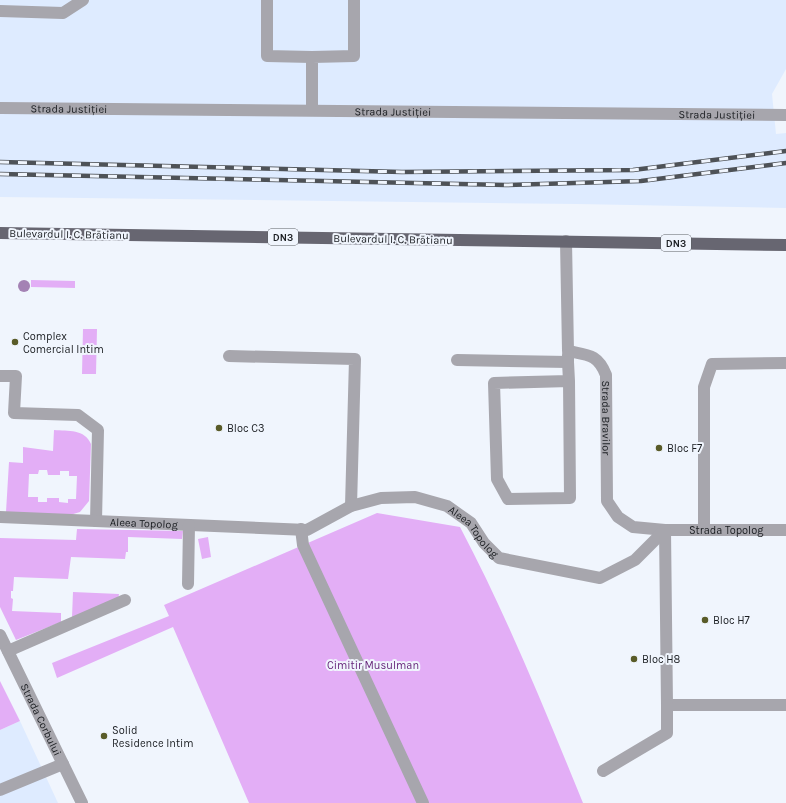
<svg xmlns="http://www.w3.org/2000/svg" width="786" height="803" viewBox="0 0 786 803" font-family="Karla,sans-serif">
	<rect width="100%" height="100%" fill="#f0f5fd"/>
	<path fill="#deebff" d="M 0,0 L 786,0 L 786,69 L 772,94 L 776,134 L 786,133 L 786,208 L 577,204 L 0,197 Z
		M 20,721 L 58,803 L 0,803 L 0,730 Z"/>
	<path fill="#e3aef6" fill-rule="evenodd" d="M 31,280 L 75,281 L 75,288 L 31,287 Z
		M 83,329 L 97,329 L 96,374 L 82,374 Z
		M 54,430 C 68,431 85,429 91,444 L 89,501 L 80,512 L 70,515 L 6,512 L 9,462 L 23,463 L 23,447 L 53,451 ZM 39,470 L 47,470 L 48,475 L 60,475 L 60,471 L 69,471 L 69,476 L 77,476 L 76,499 L 68,499 L 68,503 L 59,502 L 59,498 L 47,498 L 47,502 L 38,502 L 38,497 L 28,497 L 29,474 L 38,474 Z
		M 377,513 L 460,527 C 507,616 545,710 583,803 L 249,803 L 173,627 L 57,678 L 52,663 L 169,616 L 164,605 Z
		M 77,529 L 183,531 L 182,539 L 128,537 L 128,552 L 126,552 L 125,559 L 71,557 L 68,579 L 14,577 L 13,591 L 11,591 L 11,598 L 13,599 L 12,611 L 61,613 L 61,622 L 16,640 L 0,607 L 0,538 L 76,540 Z
		M 208,537 L 211,557 L 202,559 L 198,539 Z
		M 73,592 L 119,594 L 118,600 L 72,617 Z
		M 0,681 L 20,721 L 0,730 Z"/>
	<g fill="none" stroke-linecap="round" stroke-linejoin="round">
		<g stroke="#a7a6ad" stroke-width="12">
			<path d="M 267,0 L 267,56 L 312,57"/>
			<path d="M 0,11 L 63,13 L 83,0"/>
			<path id="s1" d="M 0,108 L 786,115"/>
			<path d="M 312,110 L 312,57 L 354,56 L 354,0"/>
			<path id="s2" d="M 566,241 L 568,351 C 588,355 598,354 606,375 L 607,501 L 618,517 L 633,527 L 665,530 L 786,530"/>
			<path d="M 229,356 L 355,359 L 351,506"/>
			<path d="M 457,360 L 568,362 L 568,355"/>
			<path d="M 568,362 L 569,381 L 570,498 L 508,499 L 497,479 L 494,383 L 569,381"/>
			<path d="M 0,376 L 16,376 L 14,413 L 78,415 L 98,430 L 96,521"/>
			<path id="s3" d="M 0,517 L 307,530 L 351,506 L 381,498 L 415,497 L 447,506 L 471,523 L 484,543 L 499,558 L 600,578 L 635,560 L 665,530"/>
			<path d="M 301,529 L 303,545 L 423,803"/>
			<path d="M 665,530 L 667,705 L 786,705"/>
			<path d="M 704,530 L 704,387 L 712,364 L 786,363"/>
			<path d="M 188,584 L 189,525"/>
			<path id="s4" d="M 0,635 L 82,803"/>
			<path d="M 8,651 L 125,600"/>
			<path d="M 603,771 L 667,733 L 667,705"/>
			<path d="M 0,790 L 63,764"/>
		</g>
		<path stroke="#676671" stroke-width="12" d="M 0,233 L 786,245"/>
		<g stroke="#4e5257" stroke-width="4.5">
			<path id="rail" d="M 0,162 L 402,172 L 633,170 L 786,151
				M 0,174 L 506,185 L 641,181 L 786,163"/>
		</g>
		<use href="#rail" stroke="#f0f5fd" stroke-width="3" stroke-dasharray="9" stroke-linecap="butt"/>
	</g>
	<circle fill="#a482b4" cx="24" cy="286" r="6"/>
	<g fill="#595b28" stroke="#f0f5fd" stroke-width="1.5">
		<circle cx="15" cy="342" r="4"/>
		<circle cx="219" cy="428" r="4"/>
		<circle cx="659" cy="448" r="4"/>
		<circle cx="705" cy="620" r="4"/>
		<circle cx="634" cy="659" r="4"/>
		<circle cx="104" cy="736" r="4"/>
	</g>
	<g text-anchor="middle" stroke-width="4" stroke-linejoin="round" paint-order="stroke">
		<g fill="#f0f5fd" stroke="#5a5e63" stroke-width="1">
			<rect x="268" y="229" width="30" height="16" rx="3"/>
			<rect x="661" y="235" width="30" height="16" rx="3"/>
		</g>
		<g font-size="10" font-weight="bold" fill="#1a1d21">
			<text x="283" y="241">DN3</text>
			<text x="676" y="247">DN3</text>
		</g>
		<g font-size="11" fill="#1a1d21" stroke="#f0f5fd">
			<text dy="4" stroke="none"><textPath href="#s1" startOffset="69">Strada Justiției</textPath></text>
			<text dy="4" stroke="none"><textPath href="#s1" startOffset="393">Strada Justiției</textPath></text>
			<text dy="4" stroke="none"><textPath href="#s1" startOffset="717">Strada Justiției</textPath></text>
			<text transform="translate(69 234) rotate(1)" y="4">Bulevardul I. C. Brătianu</text>
			<text transform="translate(393 239) rotate(1)" y="4">Bulevardul I. C. Brătianu</text>
			<text dy="4" stroke="none"><textPath href="#s2" startOffset="201">Strada Bravilor</textPath></text>
			<text dy="4" stroke="none"><textPath href="#s3" startOffset="144">Aleea Topolog</textPath></text>
			<text dy="4" stroke="none"><textPath href="#s2" startOffset="415">Strada Topolog</textPath></text>
			<text dy="4" stroke="none"><textPath href="#s3" startOffset="493">Aleea Topolog</textPath></text>
			<text dy="4" stroke="none"><textPath href="#s4" startOffset="94">Strada Corbului</textPath></text>
		</g>
		<g font-size="11" fill="#1a1d21" stroke="#f0f5fd" text-anchor="start">
			<text x="23" y="340">Complex<tspan x="23" dy="13">Comercial Intim</tspan></text>
			<text x="227" y="432">Bloc C3</text>
			<text x="667" y="452">Bloc F7</text>
			<text x="713" y="624">Bloc H7</text>
			<text x="642" y="663">Bloc H8</text>
			<text x="112" y="734">Solid<tspan x="112" dy="13">Residence Intim</tspan></text>
		</g>
		<g font-size="11" fill="#652479" stroke="#f0f5fd">
			<text x="373" y="669">Cimitir Musulman</text>
		</g>
	</g>
</svg>
